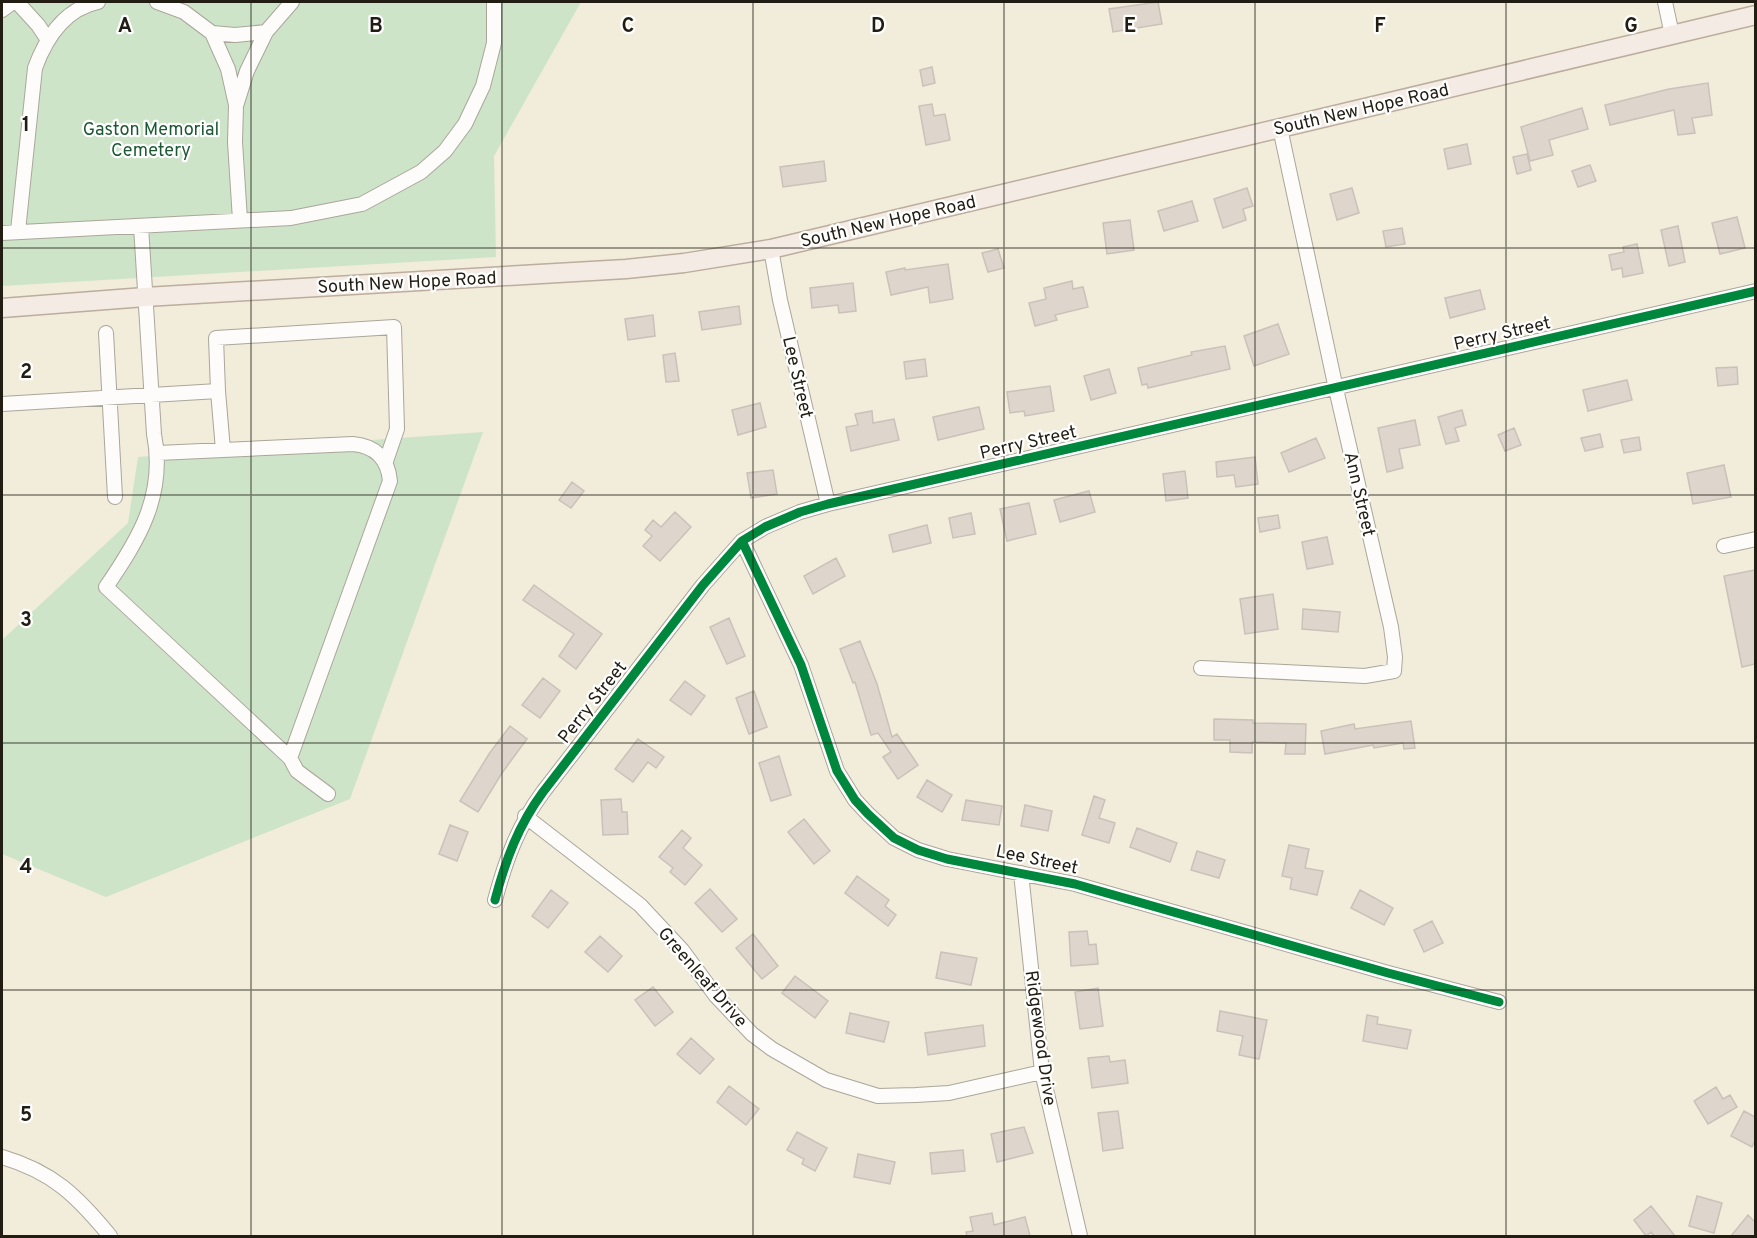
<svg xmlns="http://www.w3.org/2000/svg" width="1757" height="1238" viewBox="0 0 1757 1238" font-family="Overpass,sans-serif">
	<rect width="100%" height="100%" fill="#f2ecdb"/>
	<path fill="#cde4c9" d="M 2,2 L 581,2 L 494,156 L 496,257 L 2,286 Z
		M 483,432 L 350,799 L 106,897 L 2,854 L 2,640 L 128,523 L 138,457 Z"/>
	<path fill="#ded5cc" stroke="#cac1b9" stroke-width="1.5" d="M 1158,2 L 1162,24 L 1113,32 L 1109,9 Z
		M 932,67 L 935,83 L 923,86 L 920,70 Z
		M 1708,83 L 1712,115 L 1692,118 L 1695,133 L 1678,135 L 1674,110 L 1610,125 L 1605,105 L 1669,89 Z
		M 932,104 L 934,116 L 945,114 L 950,140 L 926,145 L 919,106 Z
		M 1582,108 L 1588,129 L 1549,140 L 1553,155 L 1530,161 L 1521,127 Z
		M 1467,144 L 1471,164 L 1448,169 L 1444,149 Z
		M 1527,154 L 1531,170 L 1517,174 L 1513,157 Z
		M 824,161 L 826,181 L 783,187 L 780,167 Z
		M 1590,165 L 1596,181 L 1578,187 L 1572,171 Z
		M 1247,188 L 1253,206 L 1243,209 L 1246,220 L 1223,228 L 1214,199 Z
		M 1352,188 L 1359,213 L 1337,220 L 1330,194 Z
		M 1192,201 L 1198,221 L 1164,231 L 1158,211 Z
		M 1737,217 L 1745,248 L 1720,254 L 1712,223 Z
		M 1130,220 L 1134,250 L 1107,254 L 1103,223 Z
		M 1678,226 L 1685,262 L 1669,266 L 1661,230 Z
		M 1402,228 L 1405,244 L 1386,247 L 1383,231 Z
		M 1637,244 L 1643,273 L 1623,277 L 1622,268 L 1612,270 L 1609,255 L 1624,252 L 1623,247 Z
		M 998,249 L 1004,268 L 988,272 L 982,253 Z
		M 948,264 L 953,299 L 930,303 L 928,287 L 891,295 L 886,272 L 905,268 L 905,270 Z
		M 1072,281 L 1073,289 L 1083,287 L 1088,307 L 1055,315 L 1057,320 L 1035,326 L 1029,303 L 1046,299 L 1044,288 Z
		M 853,283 L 856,311 L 839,313 L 838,305 L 812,308 L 810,288 Z
		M 1480,290 L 1485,309 L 1450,318 L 1445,298 Z
		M 739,306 L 741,324 L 702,330 L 699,312 Z
		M 653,315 L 655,336 L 628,340 L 625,319 Z
		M 1278,324 L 1289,354 L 1254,366 L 1244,336 Z
		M 1225,346 L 1230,369 L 1148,388 L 1147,384 L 1142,385 L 1138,368 L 1192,355 L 1191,352 Z
		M 675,353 L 679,381 L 666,382 L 663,355 Z
		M 925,359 L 927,376 L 906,379 L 904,362 Z
		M 1737,367 L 1738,384 L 1718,386 L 1716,368 Z
		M 1109,369 L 1116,393 L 1091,400 L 1084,376 Z
		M 1627,380 L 1632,400 L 1588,411 L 1583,390 Z
		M 1050,386 L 1054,411 L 1025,416 L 1024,411 L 1010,413 L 1007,392 Z
		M 760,403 L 766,427 L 738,435 L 732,410 Z
		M 979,407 L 984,429 L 938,440 L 933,417 Z
		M 1462,410 L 1466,425 L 1455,428 L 1459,441 L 1446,444 L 1438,417 Z
		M 872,411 L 873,423 L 894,419 L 899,440 L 851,451 L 846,427 L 858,425 L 855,414 Z
		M 1415,420 L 1420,445 L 1399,449 L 1403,468 L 1387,472 L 1378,428 Z
		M 1514,428 L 1521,445 L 1505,451 L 1498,435 Z
		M 1600,434 L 1603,447 L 1585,451 L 1581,438 Z
		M 1639,437 L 1641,450 L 1624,453 L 1621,440 Z
		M 1316,438 L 1325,458 L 1289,472 L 1281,453 Z
		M 1255,457 L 1258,484 L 1236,487 L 1234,475 L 1217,477 L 1216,462 Z
		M 1724,465 L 1731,497 L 1693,504 L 1687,473 Z
		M 773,470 L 777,494 L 751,498 L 747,473 Z
		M 1185,471 L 1188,498 L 1166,501 L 1163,474 Z
		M 572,482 L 584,491 L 571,508 L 559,500 Z
		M 1089,491 L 1095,512 L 1060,522 L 1054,500 Z
		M 1029,503 L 1036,534 L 1007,541 L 1000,509 Z
		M 675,512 L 691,527 L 660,561 L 643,546 L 652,536 L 645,530 L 653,520 L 661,527 Z
		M 971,513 L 975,534 L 953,538 L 949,518 Z
		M 1278,515 L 1280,528 L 1260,532 L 1258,518 Z
		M 927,525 L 931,543 L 893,552 L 889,535 Z
		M 1327,537 L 1333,564 L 1307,569 L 1302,542 Z
		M 836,558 L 845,576 L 813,594 L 804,576 Z
		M 1755,570 L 1755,664 L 1742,667 L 1724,576 Z
		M 534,585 L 602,634 L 576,669 L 559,656 L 574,634 L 523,600 Z
		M 1273,594 L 1278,629 L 1245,634 L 1240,599 Z
		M 1303,609 L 1340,612 L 1338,632 L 1302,629 Z
		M 729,618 L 745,656 L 727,664 L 710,627 Z
		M 860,641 L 877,684 L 892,737 L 897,734 L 918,765 L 898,779 L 883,757 L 891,752 L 878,733 L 871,735 L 855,682 L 853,683 L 840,649 Z
		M 543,678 L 560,691 L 540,718 L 522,705 Z
		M 685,681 L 705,696 L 691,715 L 670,700 Z
		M 754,691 L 767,727 L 749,734 L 736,698 Z
		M 1214,719 L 1253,720 L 1253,723 L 1306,724 L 1305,754 L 1285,754 L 1286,743 L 1252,742 L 1252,753 L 1230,752 L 1230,740 L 1214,740 Z
		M 1411,721 L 1415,748 L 1404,749 L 1403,743 L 1374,748 L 1373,745 L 1325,754 L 1321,731 L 1354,724 L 1355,729 Z
		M 510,726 L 527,739 L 502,773 L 478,812 L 460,801 L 489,754 Z
		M 638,739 L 664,757 L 656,768 L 648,762 L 633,782 L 615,769 Z
		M 779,756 L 791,795 L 771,801 L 759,763 Z
		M 927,780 L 952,795 L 942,812 L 917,797 Z
		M 1094,796 L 1105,800 L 1099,818 L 1115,823 L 1109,843 L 1082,835 Z
		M 621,799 L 622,812 L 627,812 L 628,834 L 603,835 L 601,800 Z
		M 966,800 L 1002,806 L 999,825 L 962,820 Z
		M 1025,805 L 1052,811 L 1048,831 L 1021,826 Z
		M 804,819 L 830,851 L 814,864 L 788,832 Z
		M 450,825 L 468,832 L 457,861 L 439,854 Z
		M 1137,828 L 1177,843 L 1170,862 L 1130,847 Z
		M 682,830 L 691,838 L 683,848 L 702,865 L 685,885 L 670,872 L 673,868 L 659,857 Z
		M 1289,845 L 1309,849 L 1305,868 L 1323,871 L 1317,895 L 1290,889 L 1292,878 L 1282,876 Z
		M 1197,851 L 1225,860 L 1219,878 L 1191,870 Z
		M 857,876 L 889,900 L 885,906 L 896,915 L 888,926 L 845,893 Z
		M 710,889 L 737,919 L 722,932 L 695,903 Z
		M 551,890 L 568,903 L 548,928 L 532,916 Z
		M 1360,890 L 1393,908 L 1384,925 L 1351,908 Z
		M 1432,921 L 1443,943 L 1424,952 L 1414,930 Z
		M 1087,931 L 1089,945 L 1096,944 L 1098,964 L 1071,966 L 1069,932 Z
		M 753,934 L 778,966 L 762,979 L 736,948 Z
		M 600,936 L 622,956 L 608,972 L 585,952 Z
		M 941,952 L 977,958 L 971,985 L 936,978 Z
		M 795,976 L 828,1001 L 815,1018 L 782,993 Z
		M 653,987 L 673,1012 L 655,1026 L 635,1000 Z
		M 1098,988 L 1103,1026 L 1080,1029 L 1075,992 Z
		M 1220,1011 L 1267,1020 L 1259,1059 L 1239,1055 L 1243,1036 L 1217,1031 Z
		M 850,1013 L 889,1022 L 884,1042 L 846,1033 Z
		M 1367,1015 L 1378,1017 L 1377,1024 L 1411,1030 L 1407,1049 L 1363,1041 Z
		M 983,1025 L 985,1046 L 928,1055 L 925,1033 Z
		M 691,1038 L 714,1059 L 700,1074 L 677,1054 Z
		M 1109,1056 L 1110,1062 L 1125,1060 L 1128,1083 L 1092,1088 L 1088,1058 Z
		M 729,1086 L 759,1109 L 746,1125 L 717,1102 Z
		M 1716,1087 L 1723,1099 L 1730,1095 L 1737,1107 L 1708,1124 L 1694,1101 Z
		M 1118,1111 L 1123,1148 L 1103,1151 L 1098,1113 Z
		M 1744,1111 L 1755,1117 L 1755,1140 L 1752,1147 L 1731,1136 Z
		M 1024,1127 L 1033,1153 L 997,1162 L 991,1134 Z
		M 797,1132 L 827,1148 L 815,1171 L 802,1164 L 804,1159 L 787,1150 Z
		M 963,1150 L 965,1171 L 932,1174 L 930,1153 Z
		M 858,1154 L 895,1162 L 890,1184 L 854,1177 Z
		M 1697,1196 L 1722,1203 L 1714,1233 L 1689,1226 Z
		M 1651,1206 L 1675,1236 L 1654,1236 L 1651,1232 L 1646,1236 L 1634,1220 Z
		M 992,1213 L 994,1225 L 1025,1217 L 1030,1236 L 967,1236 L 966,1232 L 973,1231 L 970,1217 Z
		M 1748,1215 L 1755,1222 L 1755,1236 L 1731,1236 Z"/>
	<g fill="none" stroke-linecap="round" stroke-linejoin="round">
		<g stroke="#aaa69a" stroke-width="16">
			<path id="minor" d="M 17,2 L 38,25 L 48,40
				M 157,2 L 184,12 L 212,33 L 235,35 L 266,32 L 292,2
				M 1665,2 L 1672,35
				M 2,10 L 13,2
				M 212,33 L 228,69 L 236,105
				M 240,220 L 235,142 L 236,106 L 247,71 L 266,32
				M 141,226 L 154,434 C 166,495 139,539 106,587 L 290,758 L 297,771 L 328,794
				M 18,231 L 35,68 C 46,38 65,9 98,2
				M 2,233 L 291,218 L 362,204 L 421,172 L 445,151 L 465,124 L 483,86 L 494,43 L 494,2
				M 771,249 L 780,300 L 828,504
				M 106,333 L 115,497
				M 218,391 L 216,338 L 394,327 L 397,429 L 386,461
				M 2,404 L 218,391 L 223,450
				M 158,453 L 353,444 C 375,446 388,458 390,481 L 290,758
				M 742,541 L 801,665 L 837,771 L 855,800 L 868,814 L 894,838 L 918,850 L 947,859 L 1075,884 L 1388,973 L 1499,1002
				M 1724,546 L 1756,539
				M 1201,668 L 1365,676 L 1394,671 L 1395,657 L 1391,627 L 1336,389 L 1280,128
				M 525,816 L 640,905 L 682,950 L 716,996 L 752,1034 L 772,1049 L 826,1080 L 878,1096 L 916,1095 L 949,1093 L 1042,1072
				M 1021,873 L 1042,1072 L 1080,1236
				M 495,900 C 506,859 518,826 543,792 L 703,585 L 742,541 L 765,527 L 800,512 L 828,504 L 1756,291
				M 2,1157 C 53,1172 77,1196 110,1236"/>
		</g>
		<g stroke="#bcad9d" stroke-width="21">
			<path id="major" d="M 2,308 L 145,297 L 626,269 L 684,263 L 771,249 L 1756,15"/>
		</g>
		<use href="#minor" stroke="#fdfcfa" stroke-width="14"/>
		<use href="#major" stroke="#f3ebe4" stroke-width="18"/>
		<g stroke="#fff" stroke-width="13">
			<path id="cycleway" d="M 742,541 L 801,665 L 837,771 L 855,800 L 868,814 L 894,838 L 918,850 L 947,859 L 1075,884 L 1388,973 L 1499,1002
				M 495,900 C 506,859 518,826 543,792 L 703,585 L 742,541 L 765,527 L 800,512 L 828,504 L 1756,291"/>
		</g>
		<use href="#cycleway" stroke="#00873e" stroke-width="9"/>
	</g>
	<path fill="none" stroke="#211d12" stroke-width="1.5" stroke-opacity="0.55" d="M 251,2 L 251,1236M 502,2 L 502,1236M 753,2 L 753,1236M 1004,2 L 1004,1236M 1255,2 L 1255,1236M 1506,2 L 1506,1236M 2,248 L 1756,248M 2,495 L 1756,495M 2,743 L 1756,743M 2,990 L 1756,990"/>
	<g text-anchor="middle" stroke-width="4.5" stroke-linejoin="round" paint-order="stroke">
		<g font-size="18" fill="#211d12" stroke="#fff">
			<text transform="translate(1361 109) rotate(-13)" y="6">South New Hope Road</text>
			<text transform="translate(888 221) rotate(-13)" y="6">South New Hope Road</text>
			<text transform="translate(407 282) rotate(-3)" y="6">South New Hope Road</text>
			<text transform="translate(1502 333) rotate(-13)" y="6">Perry Street</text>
			<text transform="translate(798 377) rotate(77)" y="6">Lee Street</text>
			<text transform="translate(1028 442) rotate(-13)" y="6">Perry Street</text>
			<text transform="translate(1360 494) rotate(77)" y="6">Ann Street</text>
			<text transform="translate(592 702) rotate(-52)" y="6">Perry Street</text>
			<text transform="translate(1037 859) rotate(12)" y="6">Lee Street</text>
			<text transform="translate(703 977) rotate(49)" y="6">Greenleaf Drive</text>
			<text transform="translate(1041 1038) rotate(82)" y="6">Ridgewood Drive</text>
		</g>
		<g font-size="18" fill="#1c5933" stroke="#fff">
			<text x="151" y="135">Gaston Memorial<tspan x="151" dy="21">Cemetery</tspan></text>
		</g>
	</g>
	<g font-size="20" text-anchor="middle" font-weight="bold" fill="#211d12" stroke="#fff" stroke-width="4.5" stroke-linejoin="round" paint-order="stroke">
		<text x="125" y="32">A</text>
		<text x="376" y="32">B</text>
		<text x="628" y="32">C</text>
		<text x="878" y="32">D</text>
		<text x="1130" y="32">E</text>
		<text x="1380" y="32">F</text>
		<text x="1631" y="32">G</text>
		<text x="26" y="131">1</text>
		<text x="26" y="378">2</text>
		<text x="26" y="626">3</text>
		<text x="26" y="873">4</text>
		<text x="26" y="1121">5</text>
	</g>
	<rect width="1757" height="1238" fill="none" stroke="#211d12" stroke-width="6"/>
</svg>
